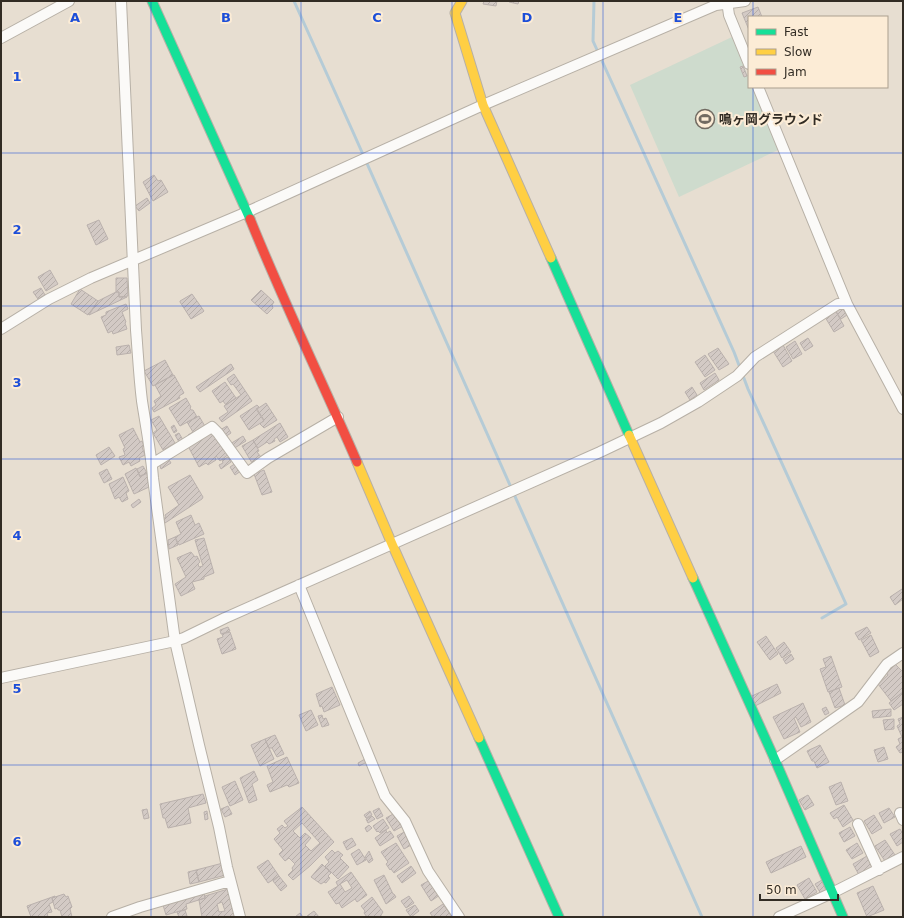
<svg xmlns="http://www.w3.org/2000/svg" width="904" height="918" viewBox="0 0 904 918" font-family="'DejaVu Sans','Noto Sans JP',sans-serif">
	<defs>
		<pattern id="building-hatch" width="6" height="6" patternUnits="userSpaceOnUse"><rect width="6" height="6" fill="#d3cac5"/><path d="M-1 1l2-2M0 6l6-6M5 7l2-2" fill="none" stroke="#b6aea9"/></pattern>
	</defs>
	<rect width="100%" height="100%" fill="#e7ded1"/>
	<path fill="#cedbcd" d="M 732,37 L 749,79 L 749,87 L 752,87 L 778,150 L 679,197 L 630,85 Z"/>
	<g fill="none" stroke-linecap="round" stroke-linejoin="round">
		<path stroke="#b5cbd6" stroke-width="3" d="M 294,1 L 353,132 L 702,917
			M 594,1 L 593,41 L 734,352 L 748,389 L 846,604 L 822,618"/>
	</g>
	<path fill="url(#building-hatch)" stroke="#bab1ad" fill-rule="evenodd" d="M 484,1 L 497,1 L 496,6 L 483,4 Z
		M 510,1 L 519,1 L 518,4 L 509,2 Z
		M 758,7 L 762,17 L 749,17 L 749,30 L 742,13 Z
		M 743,66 L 747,76 L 744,77 L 740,67 Z
		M 154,175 L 158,181 L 161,180 L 168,192 L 153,201 L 143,182 Z
		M 147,198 L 150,203 L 139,211 L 135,206 Z
		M 99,220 L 108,239 L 96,245 L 87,225 Z
		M 50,270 L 58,284 L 46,291 L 38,277 Z
		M 116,278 L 127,278 L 128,296 L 119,297 L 119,292 L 116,292 Z
		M 41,288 L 45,295 L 38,299 L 33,292 Z
		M 80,289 L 98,301 L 88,315 L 71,304 Z
		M 261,290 L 274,302 L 272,305 L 273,308 L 267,314 L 251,300 Z
		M 116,292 L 119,292 L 119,297 L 127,297 L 89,315 L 98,301 Z
		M 192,294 L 204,311 L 203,312 L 191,319 L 180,302 L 180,301 Z
		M 126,304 L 128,309 L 122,312 L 126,322 L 125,323 L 127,329 L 113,334 L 112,331 L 108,333 L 101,317 L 106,315 L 106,312 Z
		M 841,306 L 847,315 L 841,319 L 835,310 Z
		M 835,310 L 844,326 L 834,332 L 825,317 Z
		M 808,338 L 813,346 L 805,351 L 800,343 Z
		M 795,341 L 802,354 L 793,359 L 786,347 Z
		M 129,345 L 131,353 L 117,355 L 116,347 Z
		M 783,345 L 792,361 L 783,367 L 773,351 Z
		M 718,348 L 729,364 L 719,370 L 708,354 Z
		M 705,355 L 715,370 L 705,377 L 695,362 Z
		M 165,360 L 173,375 L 153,386 L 144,371 Z
		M 231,364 L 234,369 L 200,392 L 196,387 Z
		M 715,373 L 719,380 L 704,390 L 700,383 Z
		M 234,374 L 252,401 L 222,422 L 219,418 L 228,412 L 224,406 L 241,395 L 233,384 L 231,385 L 227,379 Z
		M 174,375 L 184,393 L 179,396 L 180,398 L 154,412 L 152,408 L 156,405 L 154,401 L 161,396 L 155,385 Z
		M 225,382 L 236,398 L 226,405 L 223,401 L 220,403 L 212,391 Z
		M 692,387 L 697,395 L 690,400 L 685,392 Z
		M 186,398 L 191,407 L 190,408 L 191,410 L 193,410 L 197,417 L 180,426 L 169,408 Z
		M 266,403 L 277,420 L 264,428 L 260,424 L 264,420 L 257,409 Z
		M 257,405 L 259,407 L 256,409 L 264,421 L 249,430 L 240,416 Z
		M 159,416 L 175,443 L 163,450 L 153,433 L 157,430 L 151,420 Z
		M 199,416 L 206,428 L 190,438 L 188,435 L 193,432 L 187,422 Z
		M 280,423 L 288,437 L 280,442 L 277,437 L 274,439 L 275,441 L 269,444 L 267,442 L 258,448 L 253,440 Z
		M 174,425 L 177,431 L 174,433 L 171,427 Z
		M 227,426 L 231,433 L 225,437 L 220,430 Z
		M 133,428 L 140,442 L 142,441 L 144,446 L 142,447 L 145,455 L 139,458 L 140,461 L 131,466 L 129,462 L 123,465 L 119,457 L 125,455 L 123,449 L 125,448 L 119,435 Z
		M 213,431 L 230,453 L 220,461 L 216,456 L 215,457 L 216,460 L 208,465 L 206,463 L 199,467 L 188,446 Z
		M 179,433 L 183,440 L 179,442 L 175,435 Z
		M 243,436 L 246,441 L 233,449 L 230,444 Z
		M 253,440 L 259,451 L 257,452 L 261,457 L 252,463 L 242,446 Z
		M 109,447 L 115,456 L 101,465 L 96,455 Z
		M 228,457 L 231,462 L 221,469 L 219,465 L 223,463 L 222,460 Z
		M 168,458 L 171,463 L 161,469 L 159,463 Z
		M 236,463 L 241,471 L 235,475 L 230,467 Z
		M 143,466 L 147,473 L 140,476 L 137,469 Z
		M 136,468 L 140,477 L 147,473 L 149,487 L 134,494 L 125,474 Z
		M 107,469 L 112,479 L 104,483 L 99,473 Z
		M 264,470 L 272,492 L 262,495 L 254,474 Z
		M 190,475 L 203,497 L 202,499 L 165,523 L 163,519 L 166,517 L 165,515 L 179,505 L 168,487 Z
		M 123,477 L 129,491 L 126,493 L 128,499 L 122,502 L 119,497 L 115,499 L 109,484 Z
		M 139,499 L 141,502 L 133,508 L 131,505 Z
		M 191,515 L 195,525 L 199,523 L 204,534 L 179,545 L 175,537 L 181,534 L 176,522 Z
		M 175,537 L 178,545 L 169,549 L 168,540 Z
		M 204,538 L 214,573 L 204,577 L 204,579 L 192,582 L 195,589 L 181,596 L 175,584 L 186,577 L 177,558 L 191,552 L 195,557 L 197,556 L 200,562 L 198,564 L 199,567 L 203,566 L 195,540 Z
		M 902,589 L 903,591 L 903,599 L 895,605 L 890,597 Z
		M 228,627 L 230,631 L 221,634 L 220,630 Z
		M 867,627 L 871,633 L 859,640 L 855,633 Z
		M 230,632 L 236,649 L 222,654 L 217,639 L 223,637 L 222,634 Z
		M 871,635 L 879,652 L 870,657 L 861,640 Z
		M 766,636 L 778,654 L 770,660 L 757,642 Z
		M 784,642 L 791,652 L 782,658 L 776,648 Z
		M 791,654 L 794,659 L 786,664 L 783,659 Z
		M 831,656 L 842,687 L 828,692 L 820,669 L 826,667 L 823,659 Z
		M 895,664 L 903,672 L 903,692 L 891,701 L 878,684 L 888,675 L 886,672 Z
		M 777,684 L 781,693 L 755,706 L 750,697 Z
		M 332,687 L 340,705 L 324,712 L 322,706 L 320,707 L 316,694 Z
		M 839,688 L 845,705 L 835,708 L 829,692 Z
		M 903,692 L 903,704 L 894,710 L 889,703 Z
		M 803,703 L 811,722 L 801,727 L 796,717 L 794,718 L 800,732 L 784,739 L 773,717 Z
		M 826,707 L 829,713 L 825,715 L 822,709 Z
		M 891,709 L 891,716 L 873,718 L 872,711 Z
		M 311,710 L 318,725 L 306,731 L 299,715 Z
		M 322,715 L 323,719 L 326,718 L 329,725 L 322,727 L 318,716 Z
		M 903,717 L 903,752 L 900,753 L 896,747 L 900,744 L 898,739 L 902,737 L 897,726 L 900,724 L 898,719 Z
		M 894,719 L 894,729 L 885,730 L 883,720 Z
		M 275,735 L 284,754 L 277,757 L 272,748 L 269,748 L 265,739 Z
		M 265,739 L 274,759 L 260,766 L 251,745 Z
		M 820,745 L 829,762 L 817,768 L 814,761 L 812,761 L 807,751 Z
		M 884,747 L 888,759 L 878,762 L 874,750 Z
		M 287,757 L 299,783 L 289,787 L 287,785 L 270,792 L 267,785 L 273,782 L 267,766 Z
		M 365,759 L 367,762 L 359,766 L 358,763 Z
		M 254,771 L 258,780 L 252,784 L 257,800 L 249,803 L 240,778 Z
		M 235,781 L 243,800 L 230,806 L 222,787 Z
		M 841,782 L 848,801 L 836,805 L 829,787 Z
		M 203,794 L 206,803 L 188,808 L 191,823 L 168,828 L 165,818 L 163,818 L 160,804 Z
		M 808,795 L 814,805 L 805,810 L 799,800 Z
		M 844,805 L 853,820 L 843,827 L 837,817 L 834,819 L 830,813 Z
		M 228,806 L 232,814 L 225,817 L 221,809 Z
		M 302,807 L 334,842 L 310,866 L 293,880 L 288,875 L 293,870 L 292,868 L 295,864 L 289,858 L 285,861 L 279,854 L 283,850 L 274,839 L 280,833 L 277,829 L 282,825 L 285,828 L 288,826 L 284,821 ZM 302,823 L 320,843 L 311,851 L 305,845 L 311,838 L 305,833 L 300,838 L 293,831 Z
		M 379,808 L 383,816 L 377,819 L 373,811 Z
		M 889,808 L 895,817 L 884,823 L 879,813 Z
		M 147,809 L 149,818 L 144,819 L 142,810 Z
		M 207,811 L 208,819 L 205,820 L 204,812 Z
		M 370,811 L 372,815 L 366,818 L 364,815 Z
		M 395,813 L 403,826 L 394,831 L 386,818 Z
		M 874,815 L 882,828 L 872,834 L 864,821 Z
		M 372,816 L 375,819 L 368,823 L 366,819 Z
		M 383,819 L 389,828 L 380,833 L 378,831 L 377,832 L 373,826 Z
		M 369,825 L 372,828 L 367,832 L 365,828 Z
		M 850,827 L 855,836 L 844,842 L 839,833 Z
		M 900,829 L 903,834 L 903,842 L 897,846 L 890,834 Z
		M 386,830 L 387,833 L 390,831 L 394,837 L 380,846 L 375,838 Z
		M 406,831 L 413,844 L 404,849 L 397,836 Z
		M 352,838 L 356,845 L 347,850 L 343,842 Z
		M 885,840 L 895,855 L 885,861 L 875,846 Z
		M 396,843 L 409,863 L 394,873 L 391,869 L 390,870 L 386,864 L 388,862 L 381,852 Z
		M 857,843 L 863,853 L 852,859 L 846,850 Z
		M 801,846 L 806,857 L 771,873 L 766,862 Z
		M 359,849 L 366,860 L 357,865 L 351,854 Z
		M 332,850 L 335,853 L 338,851 L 343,855 L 340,858 L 349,867 L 338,879 L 325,866 L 329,862 L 325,857 Z
		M 369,851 L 373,860 L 369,863 L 365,857 Z
		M 867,856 L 873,867 L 859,875 L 853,864 Z
		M 268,860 L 279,876 L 268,883 L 257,867 Z
		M 223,863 L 226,875 L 199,882 L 196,870 Z
		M 322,864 L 331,873 L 328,876 L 330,878 L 326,883 L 324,882 L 321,884 L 311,877 Z
		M 411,866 L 416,873 L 402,883 L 397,876 Z
		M 196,870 L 199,882 L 190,884 L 188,872 Z
		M 351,872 L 367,895 L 357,902 L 355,899 L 342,908 L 339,903 L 336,904 L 328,892 L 338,886 L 336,882 ZM 347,880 L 352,888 L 345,892 L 340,884 Z
		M 384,875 L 393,894 L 394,894 L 396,897 L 386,904 L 374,880 Z
		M 279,876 L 287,886 L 281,891 L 273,881 Z
		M 809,878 L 817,892 L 805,899 L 797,885 Z
		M 430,880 L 440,895 L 431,901 L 421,885 Z
		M 822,880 L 828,890 L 821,894 L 815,884 Z
		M 873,886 L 884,910 L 867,917 L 857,893 Z
		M 228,889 L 236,917 L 202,917 L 199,900 L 205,898 L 205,896 ZM 222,902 L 225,911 L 219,912 L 217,904 Z
		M 204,893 L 205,898 L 186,904 L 187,909 L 166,915 L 163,905 Z
		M 64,894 L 66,897 L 68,896 L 72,907 L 70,909 L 72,917 L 62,917 L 60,910 L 58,910 L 57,908 L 55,909 L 52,898 Z
		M 55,896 L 55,897 L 52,898 L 53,902 L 49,904 L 52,912 L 47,913 L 48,917 L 31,917 L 27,906 Z
		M 409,896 L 414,903 L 406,908 L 401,901 Z
		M 372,897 L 383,912 L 381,915 L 381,917 L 367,917 L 364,913 L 365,911 L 361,906 Z
		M 443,904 L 452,917 L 433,917 L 430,913 Z
		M 415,905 L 419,911 L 411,917 L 406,910 Z
		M 185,910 L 187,916 L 179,917 L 177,912 Z
		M 314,911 L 319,917 L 308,917 L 307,916 Z
		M 300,913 L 303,917 L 295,917 Z"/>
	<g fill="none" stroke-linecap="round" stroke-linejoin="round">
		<g stroke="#b7b0a6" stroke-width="12">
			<path id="street" d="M 121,1 L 136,330 C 138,354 139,377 142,401 C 146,427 151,452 153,478 L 175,641 L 199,745 L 219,827 L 227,867 L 240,917
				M 727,1 L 729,15 L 749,64
				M 1,38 L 69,1
				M 758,87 L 847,304 L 903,409
				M 1,329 L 49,299 L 91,278 L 247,212 L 483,105 L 716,5 L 745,1
				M 152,464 L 212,427 L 218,433 L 247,473 L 268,458 L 338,417
				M 299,585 L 385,796 L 405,821 L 428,871 L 459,917
				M 1,678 L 175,641 L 184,638 L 225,618 L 600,452 L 661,423 L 698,402 L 737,376 L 755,357 L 838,304 L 847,304
				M 775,760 L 858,702 L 887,664 L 903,653
				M 900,813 L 903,820
				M 858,824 L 879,870
				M 112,917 L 140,907 L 230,881
				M 779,917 L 832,893 L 903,857"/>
		</g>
		<g stroke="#b7b0a6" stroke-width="11">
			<path id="fast" d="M 152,1 L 250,219
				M 551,258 L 629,435
				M 693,578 L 775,760 L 843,917
				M 479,738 L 559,917"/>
		</g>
		<g stroke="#b7b0a6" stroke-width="11">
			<path id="slow" d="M 462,1 L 455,13 L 483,105 L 551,258
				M 629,435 L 693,578
				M 357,462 L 392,544 L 479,738"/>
		</g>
		<g stroke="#b7b0a6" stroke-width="11">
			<path id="jam" d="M 250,219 C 283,301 322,381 357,462"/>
		</g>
		<use href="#street" stroke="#fbfaf8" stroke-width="10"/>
		<use href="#fast" stroke="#16e098" stroke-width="9"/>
		<use href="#slow" stroke="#ffcf43" stroke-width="9"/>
		<use href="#jam" stroke="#f24e42" stroke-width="9"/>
	</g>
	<path fill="none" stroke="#1d4ed8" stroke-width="1" stroke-opacity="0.55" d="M 151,1 L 151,917M 301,1 L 301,917M 452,1 L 452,917M 603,1 L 603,917M 753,1 L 753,17M 753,87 L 753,917M 1,153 L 903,153M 1,306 L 903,306M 1,459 L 903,459M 1,612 L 903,612M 1,765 L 903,765"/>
	<defs>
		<g id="stadium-ring" transform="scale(1)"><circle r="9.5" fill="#fcecd6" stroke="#716a61" stroke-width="1.5"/><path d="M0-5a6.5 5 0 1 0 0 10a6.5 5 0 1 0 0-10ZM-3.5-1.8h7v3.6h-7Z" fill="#716a61"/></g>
	</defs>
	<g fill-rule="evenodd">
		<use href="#stadium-ring" x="705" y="119"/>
	</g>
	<g text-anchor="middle" stroke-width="4" stroke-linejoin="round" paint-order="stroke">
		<g font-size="13" font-weight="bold" fill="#322c24" stroke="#fcecd6" text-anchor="start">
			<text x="719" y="124">鳴ヶ岡グラウンド</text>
		</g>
	</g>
	<g font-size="13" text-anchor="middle" font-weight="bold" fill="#1d4ed8" stroke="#fcecd6" stroke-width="4" stroke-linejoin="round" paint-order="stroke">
		<text x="75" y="22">A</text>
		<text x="226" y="22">B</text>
		<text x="377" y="22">C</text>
		<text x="527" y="22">D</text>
		<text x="678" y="22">E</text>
		<text x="17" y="81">1</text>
		<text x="17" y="234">2</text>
		<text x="17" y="387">3</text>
		<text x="17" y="540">4</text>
		<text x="17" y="693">5</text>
		<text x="17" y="846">6</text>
	</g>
	<rect width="904" height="918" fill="none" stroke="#322c24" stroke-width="4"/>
	<rect x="748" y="16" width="140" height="72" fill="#fcecd6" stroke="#ab9f8f"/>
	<rect x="756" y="29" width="20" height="6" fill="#16e098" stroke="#ab9f8f"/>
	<text x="784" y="36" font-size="12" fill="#322c24">Fast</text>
	<rect x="756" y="49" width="20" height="6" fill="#ffcf43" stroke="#ab9f8f"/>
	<text x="784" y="56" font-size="12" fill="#322c24">Slow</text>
	<rect x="756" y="69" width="20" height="6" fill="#f24e42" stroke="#ab9f8f"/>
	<text x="784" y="76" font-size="12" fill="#322c24">Jam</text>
	<path d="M760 894v6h78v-6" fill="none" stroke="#322c24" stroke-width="2"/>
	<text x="766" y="894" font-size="12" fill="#322c24" stroke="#fcecd6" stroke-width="3" paint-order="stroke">50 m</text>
</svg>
